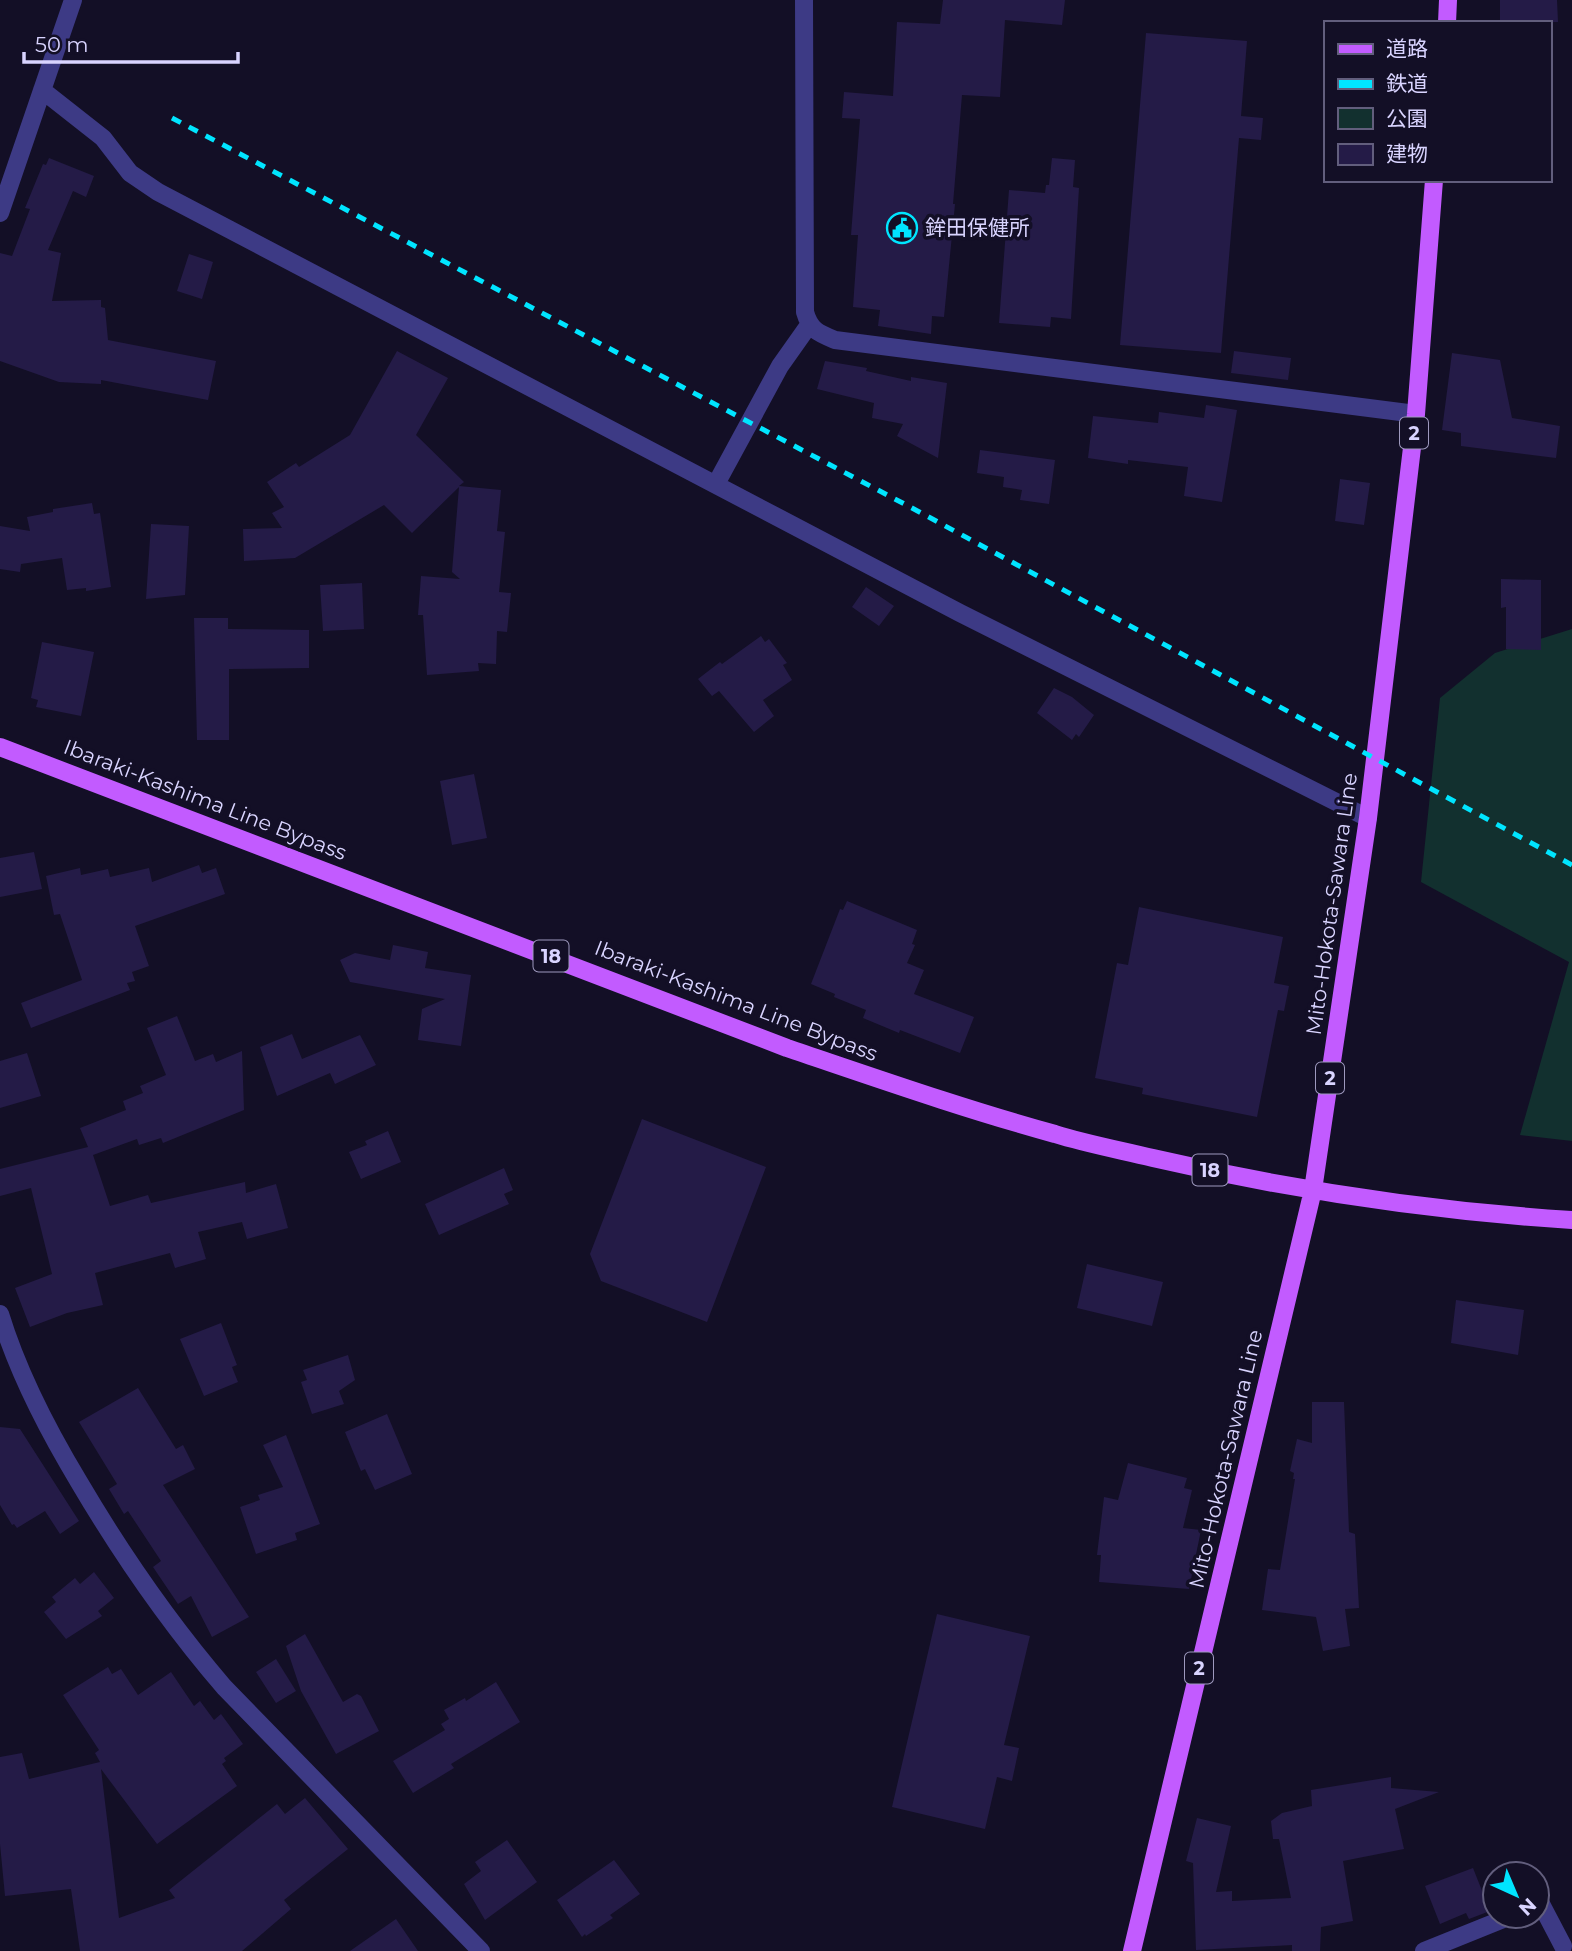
<svg xmlns="http://www.w3.org/2000/svg" width="1572" height="1951" viewBox="0 0 1572 1951" font-family="Montserrat,'Noto Sans JP',sans-serif">
	<rect width="100%" height="100%" fill="#130f26"/>
	<path fill="#12302f" d="M 1572,629 L 1572,1141 L 1520,1135 L 1569,962 L 1421,882 L 1440,698 L 1495,653 Z"/>
	<path fill="#241b47" d="M 943,0 L 1065,0 L 1062,25 L 1005,20 L 1000,97 L 962,95 L 953,204 L 955,204 L 944,317 L 932,316 L 931,334 L 878,326 L 880,310 L 853,307 L 858,235 L 851,235 L 860,119 L 842,118 L 844,92 L 893,96 L 897,22 L 940,24 Z
		M 1500,0 L 1557,0 L 1558,22 L 1500,23 Z
		M 1146,33 L 1247,41 L 1241,116 L 1263,118 L 1261,140 L 1239,138 L 1221,353 L 1120,345 Z
		M 49,158 L 94,176 L 86,197 L 73,191 L 48,250 L 61,253 L 52,301 L 101,300 L 101,307 L 105,308 L 108,340 L 216,361 L 208,400 L 101,380 L 101,384 L 59,382 L 0,361 L 0,253 L 12,256 L 30,209 L 25,208 L 43,164 L 46,165 Z
		M 1052,158 L 1075,160 L 1073,187 L 1079,188 L 1071,319 L 1051,317 L 1050,327 L 999,323 L 1009,190 L 1045,193 L 1046,185 L 1049,185 Z
		M 189,254 L 213,262 L 202,299 L 177,291 Z
		M 397,351 L 448,378 L 416,435 L 464,482 L 459,486 L 501,490 L 497,531 L 505,532 L 499,592 L 511,593 L 507,632 L 497,631 L 496,664 L 478,663 L 479,671 L 427,675 L 423,615 L 418,615 L 421,576 L 460,579 L 452,572 L 459,487 L 412,533 L 384,505 L 295,558 L 244,561 L 243,529 L 282,528 L 272,513 L 284,507 L 267,482 L 296,463 L 299,467 L 350,435 Z
		M 1234,351 L 1291,358 L 1288,380 L 1231,373 Z
		M 1452,353 L 1500,360 L 1512,418 L 1560,426 L 1556,458 L 1461,446 L 1461,433 L 1442,430 Z
		M 825,361 L 867,368 L 866,371 L 911,381 L 911,377 L 947,383 L 938,458 L 897,436 L 903,424 L 872,418 L 874,403 L 817,389 Z
		M 1206,405 L 1237,410 L 1222,502 L 1184,496 L 1188,467 L 1128,460 L 1128,464 L 1088,458 L 1093,416 L 1158,423 L 1159,412 L 1204,418 Z
		M 980,450 L 1055,460 L 1049,504 L 1020,500 L 1022,490 L 1003,487 L 1004,477 L 977,473 Z
		M 1340,479 L 1370,483 L 1364,525 L 1335,521 Z
		M 92,503 L 94,514 L 100,513 L 111,587 L 86,591 L 86,588 L 67,590 L 62,558 L 21,564 L 20,572 L 0,569 L 0,526 L 30,531 L 27,517 L 53,512 L 53,509 Z
		M 151,524 L 189,526 L 185,595 L 146,599 Z
		M 1501,579 L 1541,580 L 1541,650 L 1506,649 L 1506,607 L 1501,608 Z
		M 362,583 L 364,629 L 323,631 L 320,585 Z
		M 866,587 L 894,606 L 879,626 L 852,607 Z
		M 194,618 L 228,618 L 228,629 L 309,630 L 309,668 L 229,669 L 229,740 L 197,740 Z
		M 761,636 L 765,642 L 769,639 L 787,663 L 783,665 L 792,680 L 763,700 L 774,716 L 754,732 L 719,691 L 712,696 L 698,679 L 720,662 L 722,664 Z
		M 42,642 L 94,652 L 81,716 L 36,707 L 38,700 L 31,698 Z
		M 1054,688 L 1072,697 L 1094,715 L 1079,737 L 1076,734 L 1072,740 L 1037,713 Z
		M 474,774 L 487,838 L 452,845 L 440,781 Z
		M 34,852 L 42,889 L 0,897 L 0,858 Z
		M 199,865 L 202,873 L 216,868 L 225,894 L 135,926 L 149,966 L 132,972 L 135,981 L 127,983 L 130,990 L 31,1028 L 21,1003 L 82,980 L 60,914 L 54,915 L 46,876 L 80,868 L 81,875 L 108,869 L 110,877 L 149,868 L 152,882 Z
		M 847,901 L 917,930 L 912,944 L 915,945 L 907,963 L 924,970 L 914,994 L 974,1017 L 960,1053 L 900,1030 L 899,1033 L 863,1018 L 866,1010 L 834,997 L 835,994 L 811,984 L 840,909 L 843,910 Z
		M 1139,907 L 1283,937 L 1274,983 L 1289,986 L 1284,1011 L 1278,1010 L 1257,1117 L 1142,1094 L 1143,1088 L 1095,1078 L 1117,963 L 1128,965 Z
		M 393,945 L 428,952 L 425,968 L 471,975 L 461,1046 L 418,1040 L 422,1009 L 445,999 L 350,982 L 340,960 L 355,953 L 390,960 Z
		M 177,1016 L 195,1061 L 213,1054 L 216,1062 L 242,1051 L 244,1110 L 163,1143 L 161,1138 L 139,1145 L 137,1139 L 93,1155 L 110,1206 L 148,1195 L 151,1203 L 245,1182 L 246,1193 L 276,1184 L 288,1228 L 247,1239 L 242,1222 L 198,1232 L 206,1259 L 175,1268 L 170,1253 L 95,1273 L 103,1305 L 67,1313 L 30,1327 L 15,1288 L 52,1274 L 31,1188 L 0,1196 L 0,1169 L 88,1147 L 80,1128 L 126,1110 L 123,1101 L 143,1093 L 140,1086 L 166,1075 L 147,1028 Z
		M 292,1034 L 302,1059 L 360,1035 L 376,1065 L 335,1084 L 330,1073 L 277,1096 L 260,1047 Z
		M 27,1053 L 41,1096 L 0,1108 L 0,1061 Z
		M 642,1119 L 766,1167 L 707,1322 L 601,1281 L 590,1254 Z
		M 388,1131 L 401,1162 L 361,1179 L 349,1152 L 367,1145 L 365,1141 Z
		M 504,1168 L 513,1190 L 504,1194 L 509,1204 L 439,1235 L 425,1204 Z
		M 1087,1264 L 1163,1282 L 1152,1326 L 1077,1308 Z
		M 1456,1300 L 1524,1310 L 1518,1355 L 1451,1343 Z
		M 221,1323 L 237,1365 L 232,1367 L 238,1382 L 204,1396 L 180,1339 Z
		M 348,1355 L 355,1380 L 339,1391 L 344,1404 L 312,1414 L 301,1382 L 307,1380 L 303,1370 Z
		M 138,1388 L 176,1449 L 183,1445 L 195,1469 L 163,1485 L 249,1617 L 212,1637 L 191,1596 L 178,1604 L 153,1567 L 161,1561 L 128,1511 L 124,1514 L 109,1489 L 117,1484 L 79,1422 Z
		M 1312,1402 L 1344,1402 L 1349,1532 L 1355,1534 L 1359,1608 L 1345,1609 L 1350,1646 L 1323,1651 L 1316,1617 L 1262,1610 L 1268,1569 L 1280,1570 L 1295,1479 L 1293,1479 L 1294,1473 L 1290,1471 L 1297,1439 L 1312,1443 Z
		M 387,1414 L 412,1474 L 375,1490 L 365,1469 L 361,1471 L 345,1432 Z
		M 0,1427 L 20,1429 L 79,1521 L 60,1534 L 45,1511 L 17,1528 L 14,1524 L 12,1525 L 0,1505 Z
		M 286,1435 L 320,1524 L 295,1533 L 297,1540 L 256,1554 L 240,1507 L 260,1500 L 258,1495 L 283,1487 L 263,1445 Z
		M 1128,1463 L 1187,1478 L 1184,1488 L 1192,1490 L 1183,1528 L 1201,1530 L 1189,1589 L 1099,1582 L 1101,1555 L 1097,1555 L 1104,1497 L 1118,1500 Z
		M 94,1572 L 114,1598 L 98,1611 L 102,1616 L 66,1639 L 44,1612 L 56,1602 L 52,1597 L 75,1578 L 80,1584 Z
		M 937,1614 L 1030,1636 L 1004,1745 L 1019,1748 L 1012,1781 L 997,1777 L 985,1829 L 892,1807 Z
		M 305,1634 L 343,1702 L 357,1694 L 361,1696 L 379,1731 L 336,1754 L 301,1691 L 286,1646 Z
		M 276,1659 L 296,1691 L 276,1703 L 256,1672 Z
		M 108,1667 L 112,1674 L 121,1669 L 138,1695 L 171,1672 L 194,1706 L 200,1701 L 214,1720 L 221,1714 L 243,1744 L 224,1758 L 226,1761 L 222,1764 L 237,1786 L 157,1844 L 101,1769 L 119,1918 L 175,1898 L 169,1890 L 277,1804 L 285,1814 L 305,1798 L 348,1849 L 284,1900 L 291,1909 L 242,1951 L 80,1951 L 71,1889 L 5,1896 L 0,1844 L 0,1757 L 22,1753 L 29,1779 L 100,1762 L 95,1753 L 99,1750 L 63,1695 Z
		M 496,1682 L 520,1722 L 451,1764 L 454,1768 L 413,1793 L 393,1761 L 445,1730 L 441,1724 L 449,1719 L 444,1710 L 465,1698 L 466,1701 Z
		M 1391,1777 L 1391,1788 L 1439,1792 L 1395,1809 L 1404,1849 L 1343,1861 L 1353,1921 L 1321,1927 L 1320,1951 L 1292,1951 L 1292,1945 L 1196,1950 L 1193,1863 L 1186,1861 L 1197,1818 L 1231,1826 L 1216,1892 L 1232,1891 L 1232,1901 L 1291,1898 L 1279,1839 L 1273,1839 L 1271,1821 L 1282,1813 L 1312,1806 L 1311,1790 Z
		M 507,1840 L 537,1882 L 485,1920 L 464,1884 L 481,1871 L 475,1862 Z
		M 614,1860 L 640,1894 L 610,1915 L 613,1918 L 586,1936 L 585,1934 L 582,1937 L 557,1900 Z
		M 1473,1868 L 1490,1911 L 1469,1919 L 1466,1913 L 1440,1924 L 1425,1886 Z
		M 396,1919 L 418,1951 L 350,1951 Z"/>
	<g fill="none" stroke-linecap="round" stroke-linejoin="round">
		<path stroke="#3d3a85" stroke-width="18" d="M 804,0 L 805,312 C 810,330 818,333 835,340 L 1416,414
			M 42,90 L 103,138 L 130,173 L 158,192 L 960,613 L 1368,818
			M 0,213 L 73,0
			M 716,484 L 780,366 L 809,325
			M 0,1314 C 18,1373 47,1429 79,1482 C 122,1555 169,1623 224,1687 L 481,1951
			M 1537,1905 L 1541,1904 L 1563,1946
			M 1424,1951 L 1511,1916"/>
		<path stroke="#c25bff" stroke-width="18" d="M 1447,23 L 1448,0
			M 0,747 L 787,1048 C 876,1078 964,1109 1055,1134 C 1087,1144 1120,1150 1153,1158 C 1291,1190 1430,1211 1572,1220
			M 1132,1951 L 1313,1190 L 1368,818 L 1416,414 L 1434,180"/>
		<path stroke="#00e5ff" stroke-width="5" stroke-dasharray="10 9" stroke-linecap="butt" d="M 172,118 L 912,508 L 1572,865"/>
	</g>
	<defs>
		<g id="civic-ring" transform="scale(1.575)"><circle r="9.5" fill="#130f26" stroke="#00e5ff" stroke-width="1.5"/><path d="M-.6-6.5H3V-4.5H.6V-3L4-1V1h2V6H-6V1h2V-1L-.6-3ZM-1.2 2.5V6h2.4V2.5Z" fill="#00e5ff"/></g>
	</defs>
	<g fill-rule="evenodd">
		<use href="#civic-ring" x="902" y="228"/>
	</g>
	<g text-anchor="middle" stroke-width="7" stroke-linejoin="round" paint-order="stroke">
		<g fill="#130f26" stroke="#9e99be" stroke-width="2">
			<rect x="1400" y="417.5" width="28" height="31" rx="5"/>
			<rect x="533.5" y="940.5" width="35" height="31" rx="5"/>
			<rect x="1316" y="1062.5" width="28" height="31" rx="5"/>
			<rect x="1192.5" y="1154.5" width="35" height="31" rx="5"/>
			<rect x="1185" y="1652.5" width="28" height="31" rx="5"/>
		</g>
		<g font-size="19" font-weight="bold" fill="#d9d4ff">
			<text x="1414" y="440">2</text>
			<text x="551" y="963">18</text>
			<text x="1330" y="1085">2</text>
			<text x="1210" y="1177">18</text>
			<text x="1199" y="1675">2</text>
		</g>
		<g font-size="21" fill="#d9d4ff" stroke="#130f26" text-anchor="start">
			<text x="925" y="235">鉾田保健所</text>
		</g>
		<g font-size="21" fill="#d9d4ff" stroke="#130f26">
			<text transform="translate(205 800) rotate(21)" y="7">Ibaraki-Kashima Line Bypass</text>
			<text transform="translate(1332 904) rotate(-82)" y="7">Mito-Hokota-Sawara Line</text>
			<text transform="translate(736 1001) rotate(21)" y="7">Ibaraki-Kashima Line Bypass</text>
			<text transform="translate(1226 1459) rotate(-77)" y="7">Mito-Hokota-Sawara Line</text>
		</g>
	</g>
	<rect x="1324" y="21" width="228" height="161" fill="#130f26" stroke="#625e7d" stroke-width="2"/>
	<rect x="1338" y="44" width="35" height="10" fill="#c25bff" stroke="#625e7d" stroke-width="2"/>
	<text x="1386" y="56" font-size="21" fill="#d9d4ff">道路</text>
	<rect x="1338" y="79" width="35" height="10" fill="#00e5ff" stroke="#625e7d" stroke-width="2"/>
	<text x="1386" y="91" font-size="21" fill="#d9d4ff">鉄道</text>
	<rect x="1338" y="108" width="35" height="21" fill="#12302f" stroke="#625e7d" stroke-width="2"/>
	<text x="1386" y="126" font-size="21" fill="#d9d4ff">公園</text>
	<rect x="1338" y="144" width="35" height="21" fill="#241b47" stroke="#625e7d" stroke-width="2"/>
	<text x="1386" y="161" font-size="21" fill="#d9d4ff">建物</text>
	<g transform="translate(1516 1895) rotate(136)"><circle r="33" fill="#130f26" stroke="#625e7d" stroke-width="2"/>
	<path d="M0-5L12 26L0 18L-12 26Z" fill="#00e5ff"/>
	<text y="-10" font-size="19" font-weight="bold" text-anchor="middle" fill="#d9d4ff">N</text>
	</g>
	<path d="M24 52v10h214v-10" fill="none" stroke="#d9d4ff" stroke-width="3.5"/>
	<text x="35" y="52" font-size="21" fill="#d9d4ff" stroke="#130f26" stroke-width="5" paint-order="stroke">50 m</text>
</svg>
